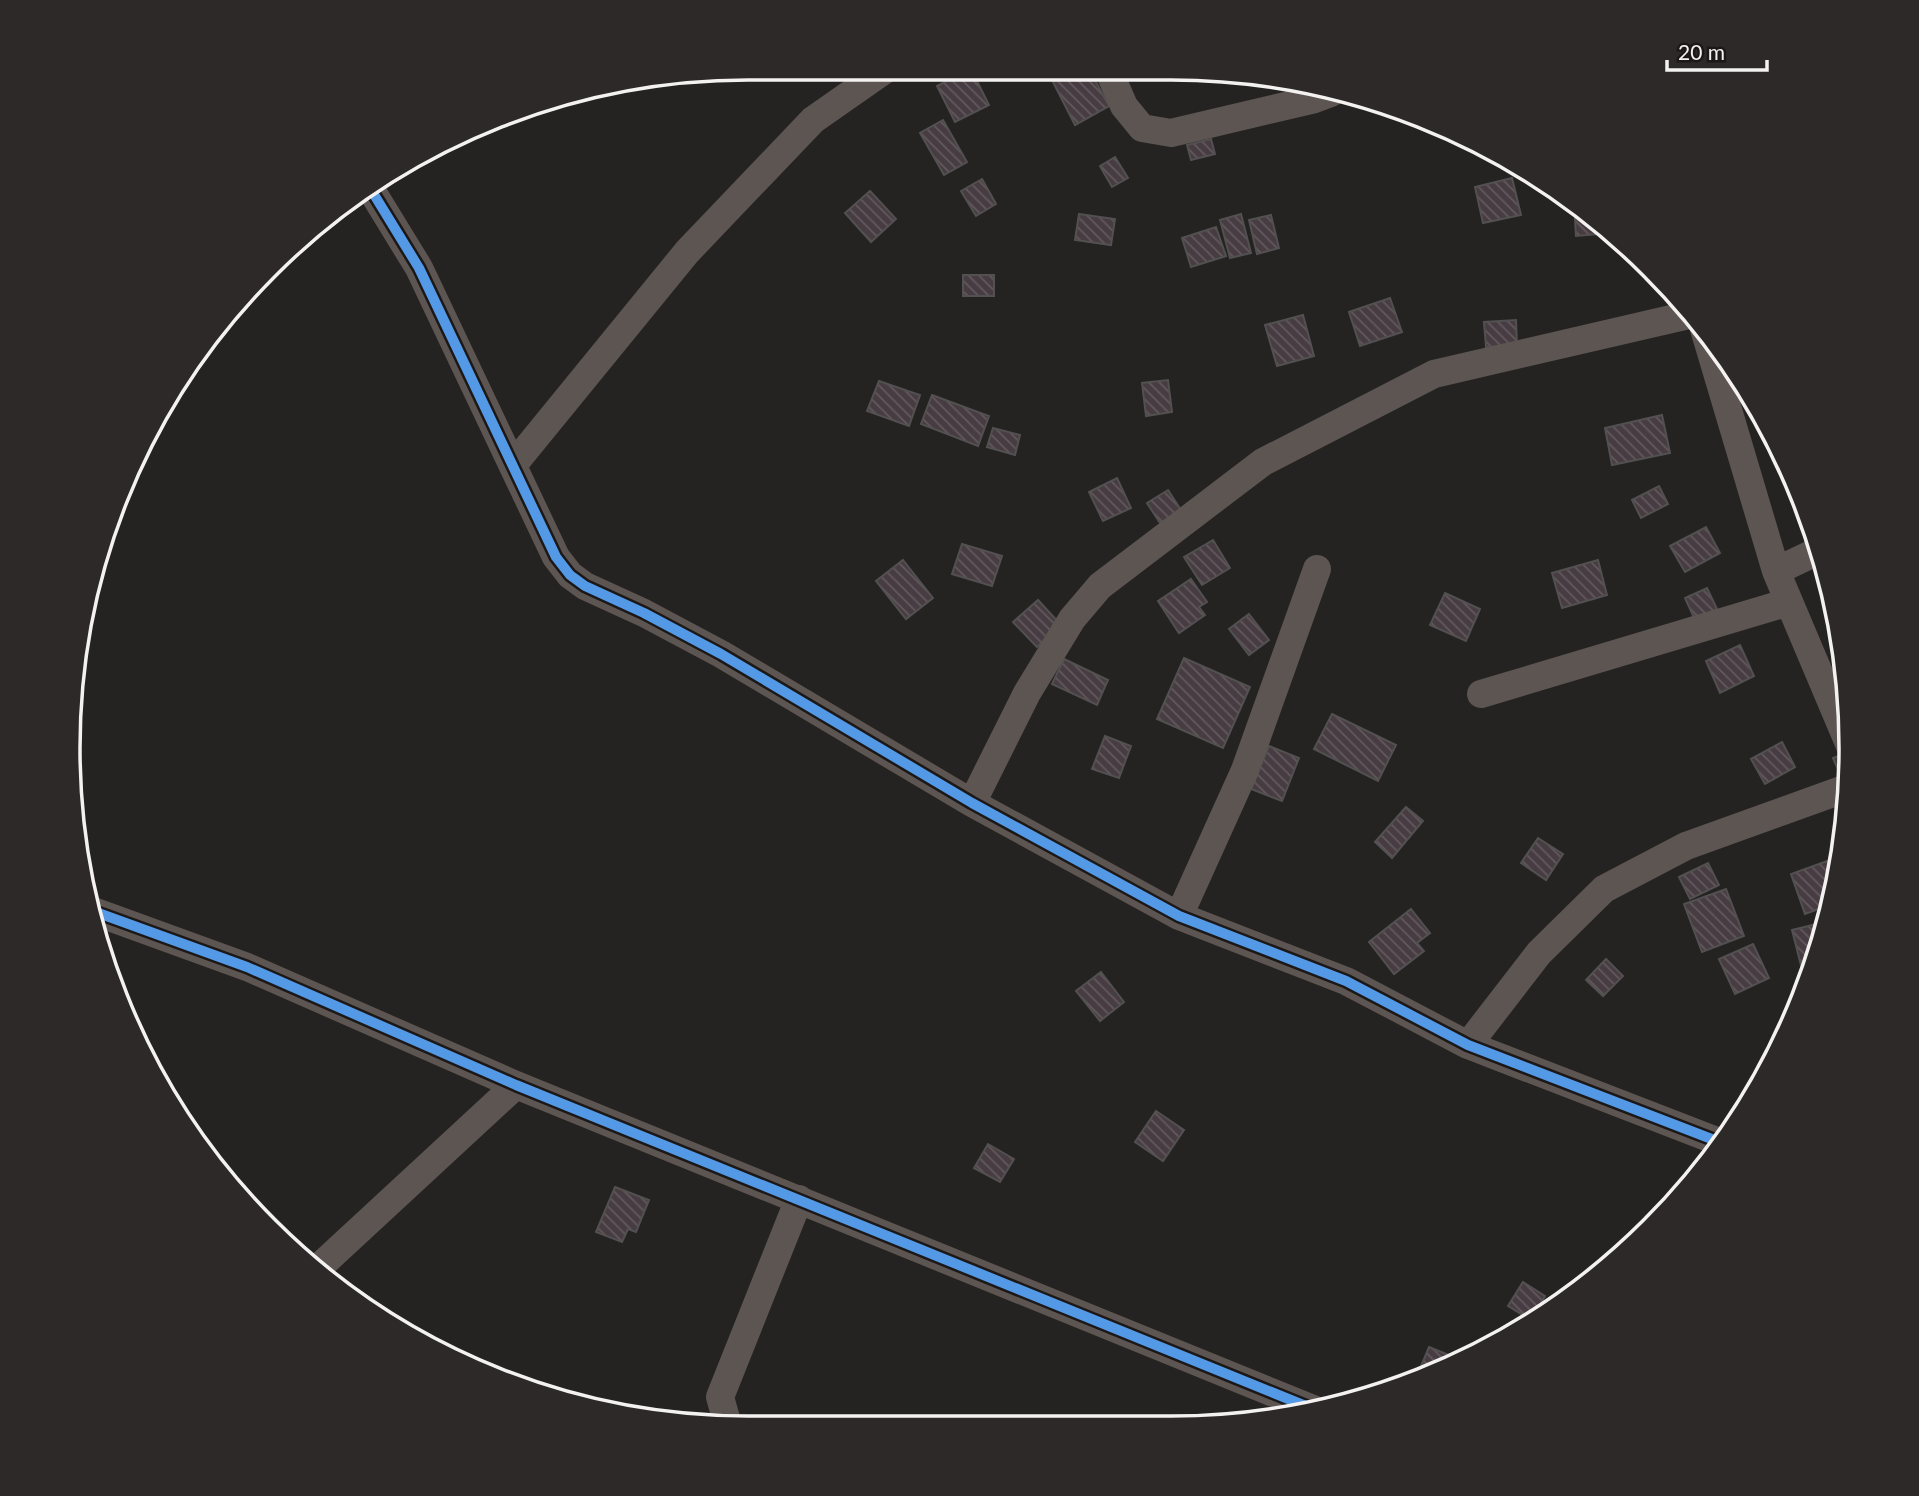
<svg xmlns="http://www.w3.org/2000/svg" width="1919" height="1496" viewBox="0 0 1919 1496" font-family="Lato,sans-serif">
	<defs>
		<pattern id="building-back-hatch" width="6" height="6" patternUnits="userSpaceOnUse" patternTransform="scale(1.75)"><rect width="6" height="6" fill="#473c41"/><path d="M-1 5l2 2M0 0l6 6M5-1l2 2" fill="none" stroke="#62595d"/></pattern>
	</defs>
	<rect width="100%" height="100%" fill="#252322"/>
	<path fill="url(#building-back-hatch)" stroke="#525050" stroke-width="2" d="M 971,69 L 989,105 L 955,122 L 937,86 Z
		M 1077,69 L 1089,69 L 1109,106 L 1075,125 L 1053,82 Z
		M 943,120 L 967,162 L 944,175 L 920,133 Z
		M 1211,139 L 1215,154 L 1191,160 L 1187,145 Z
		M 1115,157 L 1128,178 L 1112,187 L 1100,166 Z
		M 1512,178 L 1521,215 L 1483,223 L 1475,187 Z
		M 982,179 L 996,204 L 976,216 L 961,191 Z
		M 870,191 L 896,219 L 871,242 L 845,213 Z
		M 1574,203 L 1584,208 L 1611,233 L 1576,236 Z
		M 1079,214 L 1115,219 L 1111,245 L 1075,240 Z
		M 1241,214 L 1251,253 L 1230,258 L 1220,220 Z
		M 1271,215 L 1279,248 L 1257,254 L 1249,220 Z
		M 1216,227 L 1226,256 L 1191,267 L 1182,238 Z
		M 963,275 L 994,275 L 994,296 L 963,296 Z
		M 1390,298 L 1402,332 L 1360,346 L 1349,312 Z
		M 1303,315 L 1314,356 L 1277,366 L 1265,325 Z
		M 1516,320 L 1517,345 L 1486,347 L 1484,322 Z
		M 1168,380 L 1172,412 L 1146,416 L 1142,383 Z
		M 879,381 L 920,395 L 909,426 L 867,411 Z
		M 932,395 L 989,416 L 978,446 L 921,424 Z
		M 1662,415 L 1670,453 L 1612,465 L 1605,428 Z
		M 993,428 L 1020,435 L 1015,455 L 987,447 Z
		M 1117,478 L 1131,508 L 1103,521 L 1089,492 Z
		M 1659,486 L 1668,504 L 1641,518 L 1632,500 Z
		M 1168,490 L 1181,510 L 1160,523 L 1147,503 Z
		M 1706,527 L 1720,553 L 1685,572 L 1670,546 Z
		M 1213,540 L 1230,568 L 1202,585 L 1184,557 Z
		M 962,544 L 1002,556 L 992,586 L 952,574 Z
		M 903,560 L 933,598 L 906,619 L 876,581 Z
		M 1598,560 L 1607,595 L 1562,608 L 1552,573 Z
		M 1191,579 L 1207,602 L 1199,607 L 1205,615 L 1179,633 L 1158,601 Z
		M 1707,588 L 1717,609 L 1695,620 L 1685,598 Z
		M 1445,593 L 1480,609 L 1466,641 L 1430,625 Z
		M 1038,600 L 1061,625 L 1037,647 L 1013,622 Z
		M 1249,614 L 1269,640 L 1249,655 L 1229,629 Z
		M 1740,645 L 1754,676 L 1720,693 L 1706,661 Z
		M 1184,658 L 1250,687 L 1223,748 L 1157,719 Z
		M 1064,659 L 1108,680 L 1097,705 L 1052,684 Z
		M 1332,714 L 1396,745 L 1378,781 L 1314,749 Z
		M 1105,736 L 1131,746 L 1119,778 L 1092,769 Z
		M 1782,742 L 1795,767 L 1765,784 L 1751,759 Z
		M 1269,746 L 1299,758 L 1282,801 L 1251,789 Z
		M 1846,753 L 1849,762 L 1849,768 L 1839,772 L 1833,758 Z
		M 1406,807 L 1423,821 L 1392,858 L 1375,842 Z
		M 1538,838 L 1563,854 L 1546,880 L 1521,863 Z
		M 1827,861 L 1836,885 L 1830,905 L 1805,914 L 1791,874 Z
		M 1708,863 L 1719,885 L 1690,899 L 1679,877 Z
		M 1726,889 L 1744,936 L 1702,952 L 1684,904 Z
		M 1411,909 L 1430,933 L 1417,943 L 1424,951 L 1394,974 L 1369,942 Z
		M 1825,922 L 1806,985 L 1792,930 Z
		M 1753,944 L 1769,978 L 1735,994 L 1719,959 Z
		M 1606,959 L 1623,976 L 1603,996 L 1586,980 Z
		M 1101,972 L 1124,1002 L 1100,1021 L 1076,991 Z
		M 1156,1111 L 1184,1130 L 1163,1161 L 1135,1142 Z
		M 988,1144 L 1014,1159 L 1000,1182 L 974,1168 Z
		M 615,1187 L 649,1200 L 636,1232 L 628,1229 L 622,1242 L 596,1232 Z
		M 1523,1282 L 1545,1296 L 1531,1320 L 1508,1306 Z
		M 1429,1347 L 1454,1357 L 1453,1360 L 1426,1374 L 1419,1371 Z"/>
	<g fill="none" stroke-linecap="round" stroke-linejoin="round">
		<path stroke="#5c5551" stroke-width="28" d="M 1108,69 L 1124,106 L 1142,128 L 1171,133 L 1315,99 L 1331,93
			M 370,188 L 419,268 L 556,557 L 570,575 L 585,586 L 644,613 L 721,654 L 972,803 L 1179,916 L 1346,981 L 1468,1045 L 1722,1143
			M 1704,329 L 1776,571 L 1850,746
			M 514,464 L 687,252 L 813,120 L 886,69
			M 1776,571 L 1818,551
			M 1481,694 L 1789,602
			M 972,803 L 1027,693 L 1072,619 L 1100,586 L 1263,462 L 1434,374 L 1693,314
			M 90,910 L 247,967 L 516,1085 L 1313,1409
			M 1179,916 L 1245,770 L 1317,569
			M 1468,1045 L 1539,953 L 1604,889 L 1686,846 L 1847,788
			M 317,1269 L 516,1085
			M 727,1422 L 720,1397 L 799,1199"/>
		<g stroke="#1c1818" stroke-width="15">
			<path id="cycleway" d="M 370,188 L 419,268 L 556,557 L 570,575 L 585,586 L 644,613 L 721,654 L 972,803 L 1179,916 L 1346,981 L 1468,1045 L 1722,1143
				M 90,910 L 247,967 L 516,1085 L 1313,1409"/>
		</g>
		<use href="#cycleway" stroke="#5399e6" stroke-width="10"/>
	</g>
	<path d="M0 0H1919V1496H0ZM748 80H1171A668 668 0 0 1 1839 748V748A668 668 0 0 1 1171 1416H748A668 668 0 0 1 80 748V748A668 668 0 0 1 748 80Z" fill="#2d2929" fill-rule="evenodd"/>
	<path fill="none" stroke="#f4f1f1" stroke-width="3.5" d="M748 80H1171A668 668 0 0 1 1839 748V748A668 668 0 0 1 1171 1416H748A668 668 0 0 1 80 748V748A668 668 0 0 1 748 80Z"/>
	<path d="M1667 60v10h100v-10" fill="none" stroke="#f4f1f1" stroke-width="3.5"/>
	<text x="1678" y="60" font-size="21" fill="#f4f1f1" stroke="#1c1818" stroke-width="5" paint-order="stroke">20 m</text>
</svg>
